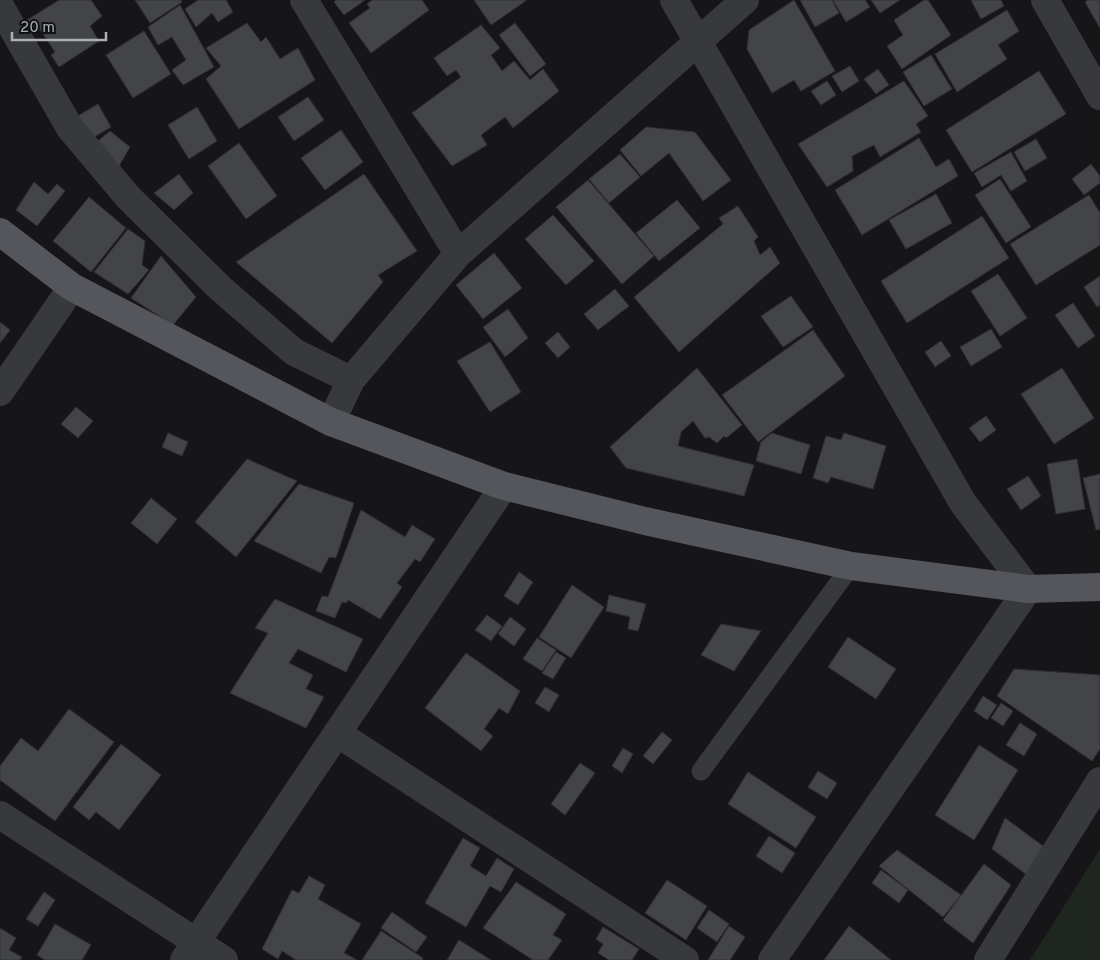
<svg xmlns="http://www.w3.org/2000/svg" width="1100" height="960" viewBox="0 0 1100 960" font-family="Overpass,sans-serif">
	<rect width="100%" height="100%" fill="#161618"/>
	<path fill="#1f261f" d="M 1100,849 L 1100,960 L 1030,960 Z"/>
	<path fill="#434448" stroke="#313134" d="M 59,0 L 91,0 L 102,16 L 90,26 L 99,41 L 59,67 L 51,55 L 55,52 L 39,28 L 31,32 L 24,22 Z
		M 135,0 L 181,0 L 182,2 L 150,23 Z
		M 198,0 L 226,0 L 233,12 L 218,22 L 212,13 L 196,27 L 185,9 Z
		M 336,0 L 365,0 L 344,15 L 334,2 Z
		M 372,0 L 422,0 L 429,10 L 371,53 L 349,23 L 370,8 L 367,4 Z
		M 474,0 L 527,0 L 491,25 Z
		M 794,0 L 835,71 L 801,91 L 794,80 L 772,93 L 747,49 L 749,30 Z
		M 800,0 L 832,0 L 839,13 L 815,27 Z
		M 833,0 L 865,0 L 870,7 L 846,22 Z
		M 871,0 L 900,0 L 880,13 Z
		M 924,0 L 928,0 L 951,35 L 902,69 L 887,46 L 903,35 L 894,20 Z
		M 971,0 L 1001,0 L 1004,6 L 981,19 Z
		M 1088,0 L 1100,0 L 1100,28 L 1085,2 Z
		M 180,5 L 214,67 L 183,85 L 172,70 L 186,60 L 172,37 L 158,45 L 148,27 Z
		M 1007,10 L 1019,31 L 998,45 L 1007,59 L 957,92 L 935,54 Z
		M 247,23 L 261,42 L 266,37 L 280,59 L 298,48 L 315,80 L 239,129 L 206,79 L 221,66 L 206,48 Z
		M 515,23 L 546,64 L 530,76 L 499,35 Z
		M 481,25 L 500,48 L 491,55 L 502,71 L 514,61 L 530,80 L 543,69 L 559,91 L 513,128 L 505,117 L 481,135 L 487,145 L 452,166 L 412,113 L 461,77 L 456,70 L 447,76 L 434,58 Z
		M 144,31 L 171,74 L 133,98 L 106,55 Z
		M 931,55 L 952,89 L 924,106 L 903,72 Z
		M 850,66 L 859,81 L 842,92 L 832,76 Z
		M 878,69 L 889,85 L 876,94 L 864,79 Z
		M 1039,71 L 1066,114 L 972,172 L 946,130 Z
		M 827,81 L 836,95 L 821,105 L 811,91 Z
		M 904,81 L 928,116 L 916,124 L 921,132 L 880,157 L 874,145 L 852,156 L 853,171 L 827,187 L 798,144 Z
		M 308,97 L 324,120 L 294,141 L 278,117 Z
		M 98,104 L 111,127 L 89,140 L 76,117 Z
		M 197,107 L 217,141 L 189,159 L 168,125 Z
		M 646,127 L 695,132 L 731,180 L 703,201 L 669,153 L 641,176 L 620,150 Z
		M 341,130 L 363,162 L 325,190 L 301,158 Z
		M 110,131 L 130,147 L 119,166 L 92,146 Z
		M 919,138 L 936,167 L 949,159 L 958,176 L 862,235 L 835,190 Z
		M 1036,139 L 1047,158 L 1025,171 L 1014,152 Z
		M 239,143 L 277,196 L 246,219 L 208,166 Z
		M 1011,152 L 1027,181 L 1011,191 L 1001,175 L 982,187 L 974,173 Z
		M 620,154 L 640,177 L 609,203 L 589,179 Z
		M 1091,164 L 1100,176 L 1100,183 L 1084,195 L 1072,179 Z
		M 179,174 L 193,193 L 174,210 L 154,193 Z
		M 364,174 L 417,251 L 378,275 L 383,282 L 332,343 L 236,262 Z
		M 1000,179 L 1031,227 L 1006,243 L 975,195 Z
		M 588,180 L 654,256 L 622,284 L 556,207 Z
		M 34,182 L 48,194 L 57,184 L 65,191 L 37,226 L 16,210 Z
		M 936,194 L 952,223 L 906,249 L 889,220 Z
		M 1089,195 L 1100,213 L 1100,245 L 1036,285 L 1010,244 Z
		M 89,197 L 126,228 L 91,272 L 53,241 Z
		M 677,200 L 700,228 L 659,261 L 636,233 Z
		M 738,206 L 758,237 L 754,241 L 760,255 L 770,247 L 780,263 L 679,352 L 634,297 L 723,224 L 719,218 Z
		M 553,215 L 594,261 L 566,285 L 525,239 Z
		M 982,216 L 1009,258 L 907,323 L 881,281 Z
		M 128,229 L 145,241 L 142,265 L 149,270 L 128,294 L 94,272 Z
		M 494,253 L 522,288 L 483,319 L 456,285 Z
		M 161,256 L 196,297 L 173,325 L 131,298 Z
		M 998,274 L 1027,318 L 1000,336 L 971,291 Z
		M 1100,276 L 1100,305 L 1097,307 L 1084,287 Z
		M 615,289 L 629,306 L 598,330 L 584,314 Z
		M 791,296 L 813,327 L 783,347 L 761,316 Z
		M 1073,303 L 1095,336 L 1078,348 L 1055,315 Z
		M 508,309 L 528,338 L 505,357 L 483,327 Z
		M 0,322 L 10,330 L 0,343 Z
		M 991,329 L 1002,347 L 971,366 L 960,347 Z
		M 813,330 L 845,376 L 758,442 L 722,395 Z
		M 558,332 L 570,347 L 558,358 L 545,343 Z
		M 941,341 L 951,356 L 935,367 L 925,352 Z
		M 490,342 L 521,392 L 490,412 L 457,361 Z
		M 697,368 L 742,425 L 726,438 L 724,436 L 717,443 L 709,437 L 705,438 L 693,421 L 681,432 L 678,446 L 754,465 L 744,496 L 626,468 L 610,447 Z
		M 1062,368 L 1094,418 L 1054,444 L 1021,394 Z
		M 76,407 L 93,421 L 78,438 L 61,424 Z
		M 986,416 L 996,430 L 980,442 L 969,428 Z
		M 168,433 L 188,442 L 182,456 L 162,447 Z
		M 772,433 L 810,445 L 801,474 L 756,461 L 761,442 Z
		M 844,433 L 886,446 L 873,489 L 831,477 L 828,483 L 813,478 L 826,436 L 841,440 Z
		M 247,459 L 297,481 L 236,557 L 195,522 Z
		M 1077,459 L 1085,509 L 1056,514 L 1047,464 Z
		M 1100,474 L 1100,529 L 1096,530 L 1083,478 Z
		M 1028,476 L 1041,496 L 1021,510 L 1007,489 Z
		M 299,484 L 354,503 L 336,558 L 329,557 L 321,573 L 254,541 Z
		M 151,498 L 177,519 L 157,544 L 131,523 Z
		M 361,510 L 405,537 L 412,525 L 435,539 L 420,562 L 415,559 L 397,583 L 402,587 L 380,619 L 348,600 L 346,603 L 342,602 L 335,618 L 316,611 L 322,596 L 328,597 Z
		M 519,572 L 533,582 L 518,605 L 504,596 Z
		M 572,585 L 604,607 L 571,658 L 539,637 Z
		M 609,595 L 646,604 L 638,631 L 628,629 L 630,617 L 606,611 Z
		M 275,599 L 363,639 L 346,672 L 298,649 L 289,663 L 313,675 L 306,689 L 324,697 L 306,728 L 230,693 L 268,633 L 255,628 Z
		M 487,615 L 502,626 L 491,641 L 475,630 Z
		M 510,617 L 526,629 L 514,646 L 498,634 Z
		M 721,624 L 761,631 L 734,671 L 701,655 Z
		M 848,637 L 896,669 L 876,699 L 828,667 Z
		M 537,638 L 556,650 L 542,671 L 523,659 Z
		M 556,652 L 566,658 L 553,679 L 542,673 Z
		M 466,653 L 520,691 L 508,714 L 499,708 L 484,729 L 493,736 L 481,751 L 425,708 Z
		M 1014,669 L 1100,675 L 1100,749 L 1092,761 L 997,696 Z
		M 545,687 L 559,695 L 549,712 L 535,703 Z
		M 983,696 L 997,705 L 987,720 L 974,711 Z
		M 1001,703 L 1013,711 L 1003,726 L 991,718 Z
		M 69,709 L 114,742 L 55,821 L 0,780 L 0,766 L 21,738 L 38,751 Z
		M 1020,723 L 1037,734 L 1024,756 L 1006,745 Z
		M 662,732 L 672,740 L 653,764 L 643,756 Z
		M 121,744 L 161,775 L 119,830 L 96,812 L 89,820 L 73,807 Z
		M 979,745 L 1018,770 L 974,840 L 935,815 Z
		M 623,748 L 633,754 L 622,773 L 612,766 Z
		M 580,763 L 595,773 L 565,815 L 551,804 Z
		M 818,771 L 837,783 L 827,799 L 808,787 Z
		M 748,772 L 816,817 L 796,848 L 728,804 Z
		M 1005,818 L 1047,849 L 1027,875 L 992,849 Z
		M 769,836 L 795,853 L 782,873 L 756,856 Z
		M 463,838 L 480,848 L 470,866 L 486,876 L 497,858 L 514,869 L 501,892 L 490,886 L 466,927 L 425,903 Z
		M 897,850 L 961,895 L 943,917 L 879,866 Z
		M 984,864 L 1011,885 L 973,943 L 943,920 Z
		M 881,870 L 908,890 L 899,903 L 872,883 Z
		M 309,876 L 325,885 L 318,899 L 361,924 L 344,953 L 357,960 L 296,960 L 282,951 L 278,959 L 262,949 L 292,890 L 299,893 Z
		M 667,880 L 707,906 L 686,940 L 645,913 Z
		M 516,882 L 566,914 L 553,935 L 562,940 L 548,960 L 533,960 L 483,928 Z
		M 44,892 L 55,900 L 38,926 L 26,919 Z
		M 709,910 L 729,924 L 717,942 L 697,928 Z
		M 392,912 L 427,937 L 416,952 L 381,928 Z
		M 55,924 L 91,945 L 82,960 L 45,960 L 37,955 Z
		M 729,926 L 745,937 L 730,960 L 708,960 Z
		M 849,926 L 891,960 L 824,960 Z
		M 603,927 L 639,949 L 632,960 L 609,960 L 598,953 L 603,944 L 596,939 Z
		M 0,928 L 16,938 L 9,950 L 22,957 L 20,960 L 0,960 Z
		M 381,931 L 423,958 L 422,960 L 362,960 Z
		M 459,940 L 491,960 L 447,960 Z"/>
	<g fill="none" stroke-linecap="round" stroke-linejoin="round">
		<path stroke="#38393d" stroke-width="19" d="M 701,771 L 851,566"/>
		<path stroke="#38393d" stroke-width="28" d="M 304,0 L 458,254
			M 674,0 L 963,503 L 1028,589 L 772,960
			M 1045,0 L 1100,96
			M 0,6 L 70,128 L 128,197 L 220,288 L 294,352 L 351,380
			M 0,392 L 72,287
			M 331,422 L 351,380 L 458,254 L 745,0
			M 337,733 L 685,960
			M 0,815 L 224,960
			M 184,960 L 504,486
			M 988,960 L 1100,781"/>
		<path stroke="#54565c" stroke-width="28" d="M 0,232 L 72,287 L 331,422 L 504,486 L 645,521 L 851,566 L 1028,589 L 1100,587"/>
	</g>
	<path d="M12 32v8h94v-8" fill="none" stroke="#a9aeb7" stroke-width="2.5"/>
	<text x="20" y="32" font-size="15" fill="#a9aeb7" stroke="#111113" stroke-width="4" paint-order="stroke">20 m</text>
</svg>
